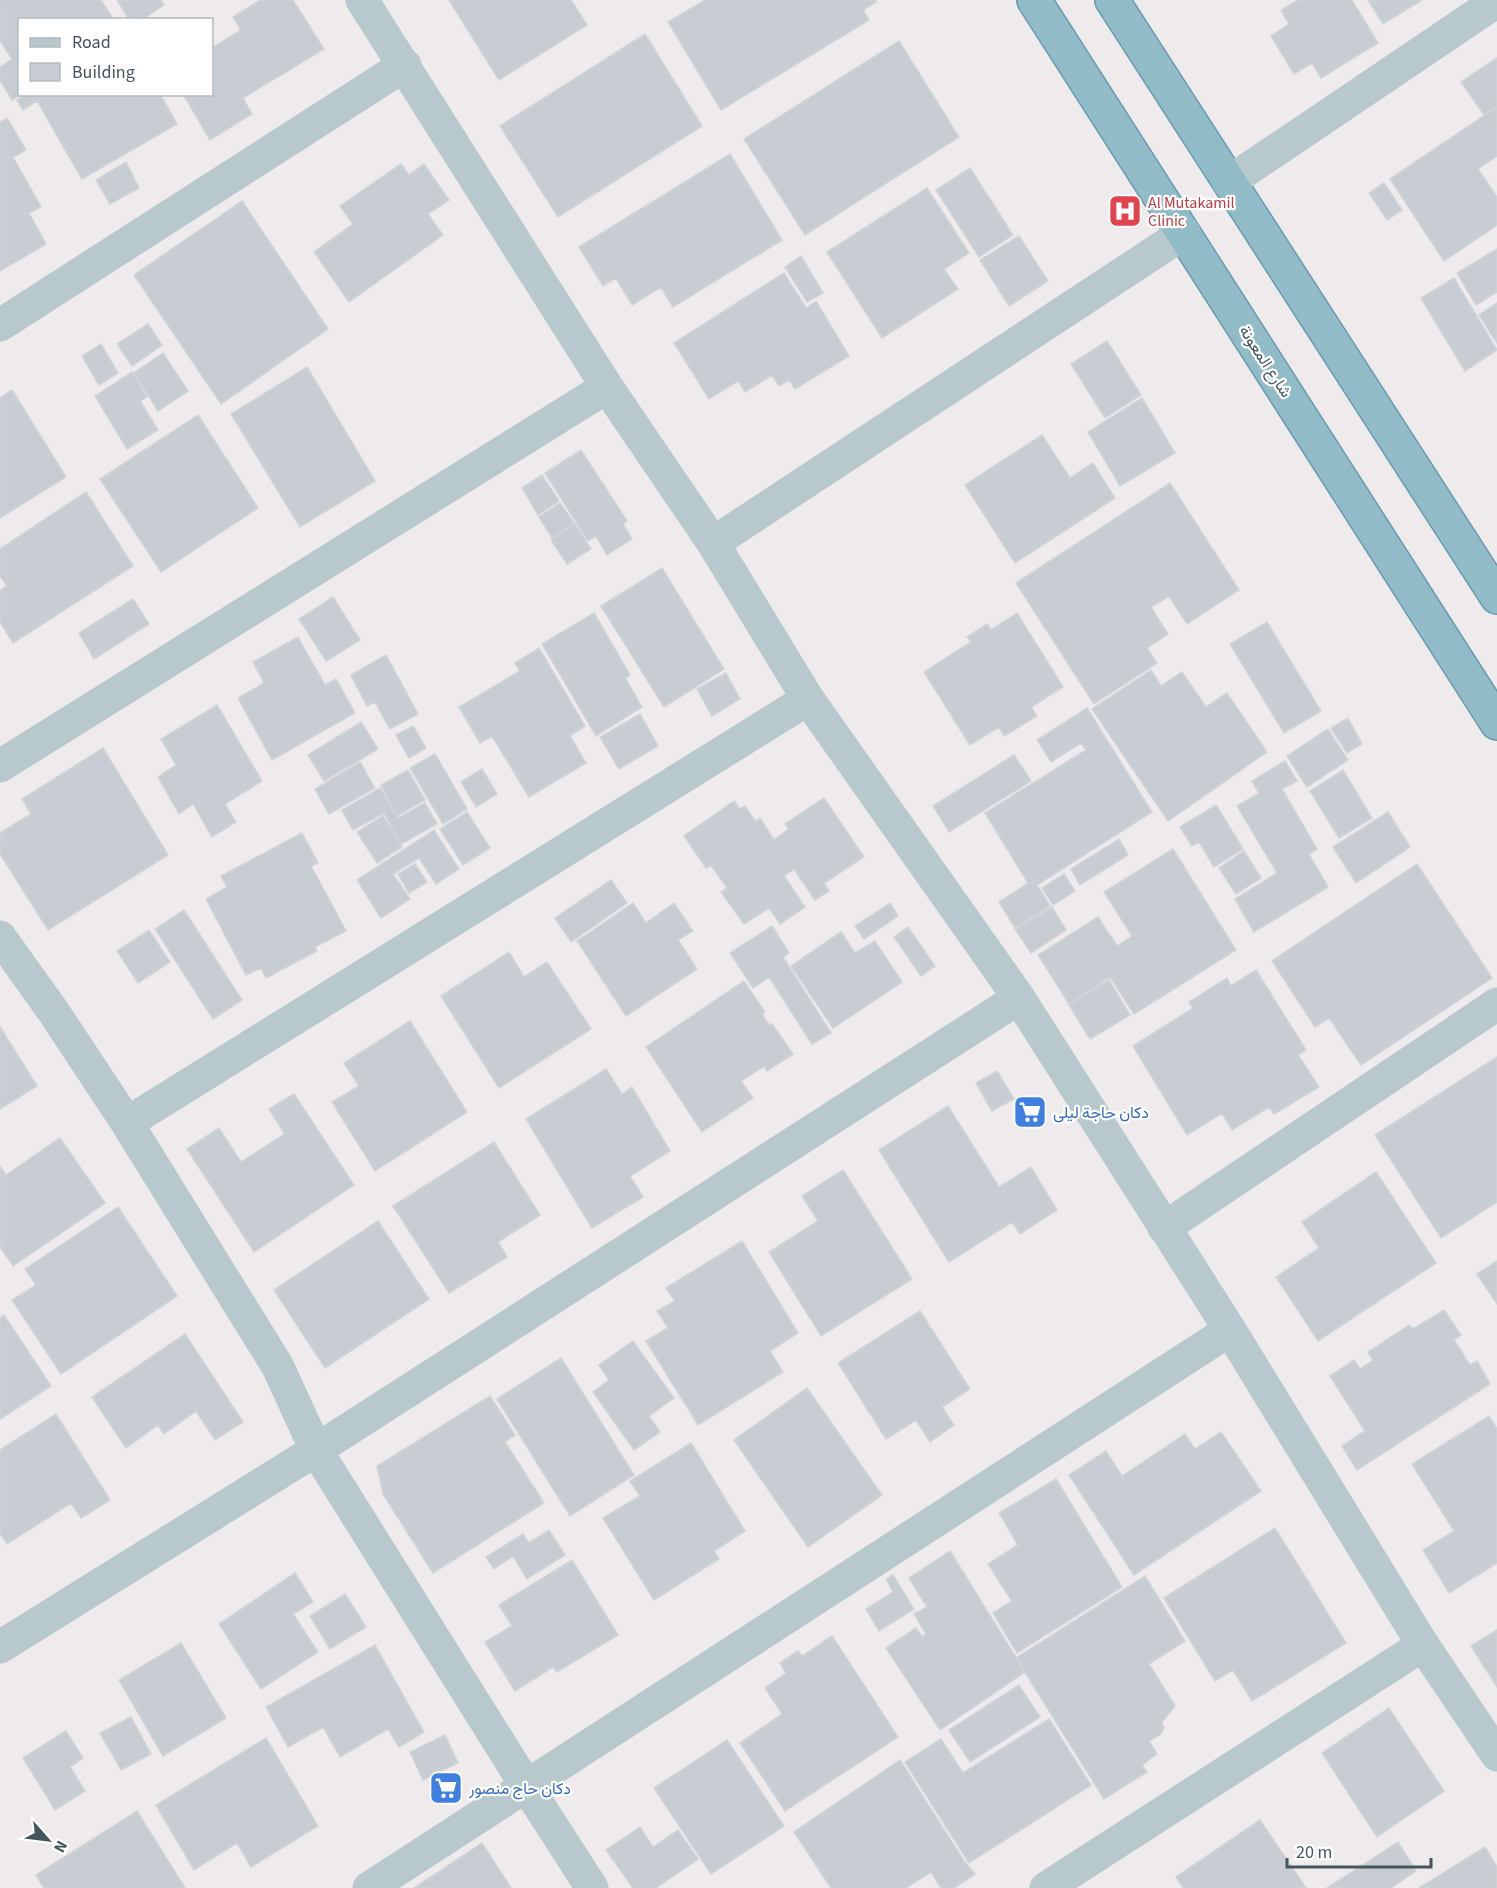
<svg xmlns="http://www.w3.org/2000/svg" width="1497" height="1888" viewBox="0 0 1497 1888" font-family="'Source Sans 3',Vazirmatn,sans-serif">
	<rect width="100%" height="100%" fill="#efebec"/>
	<path fill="#c7cdd2" stroke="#cfd4d9" stroke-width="1.5" d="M 0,0 L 101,0 L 114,20 L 20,20 L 21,94 L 12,100 L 0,80 L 0,67 L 12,59 L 0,41 Z
		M 117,0 L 161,0 L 164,5 L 142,20 L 129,20 Z
		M 260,0 L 293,0 L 324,49 L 243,98 L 252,114 L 210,140 L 183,94 L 212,94 L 212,48 L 241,30 L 233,17 Z
		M 449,0 L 571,0 L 587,25 L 499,80 Z
		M 705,0 L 875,0 L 876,2 L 863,10 L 869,20 L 721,110 L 668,22 Z
		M 1298,0 L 1352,0 L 1378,43 L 1321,78 L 1312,63 L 1294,74 L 1271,36 L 1289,24 L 1281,10 Z
		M 1368,0 L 1422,0 L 1383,24 Z
		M 645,34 L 702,126 L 558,217 L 500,126 Z
		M 899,41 L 959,137 L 805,235 L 744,139 Z
		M 1497,58 L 1497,106 L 1484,115 L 1461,82 Z
		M 26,94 L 160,94 L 177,124 L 82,179 L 37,101 L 23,110 L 17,100 Z
		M 1497,107 L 1497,156 L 1478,169 L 1497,197 L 1497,225 L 1444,261 L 1390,179 Z
		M 7,118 L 26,150 L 13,157 L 41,207 L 29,213 L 46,244 L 0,271 L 0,122 Z
		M 730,154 L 782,240 L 673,307 L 661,287 L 632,305 L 616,278 L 603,286 L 579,247 Z
		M 126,162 L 139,188 L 110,204 L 96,180 Z
		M 401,164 L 409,175 L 424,164 L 449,200 L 428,214 L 443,235 L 349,302 L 314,252 L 353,224 L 340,206 Z
		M 970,168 L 1013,235 L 979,257 L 936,190 Z
		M 1384,183 L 1402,210 L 1387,220 L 1369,193 Z
		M 927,188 L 969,253 L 944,269 L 958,289 L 882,338 L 827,252 Z
		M 242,201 L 328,329 L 221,404 L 134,275 Z
		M 1019,236 L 1048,281 L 1009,306 L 980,260 Z
		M 1497,249 L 1497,292 L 1476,305 L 1457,273 Z
		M 801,256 L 823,293 L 807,302 L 785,267 Z
		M 784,273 L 806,308 L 816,301 L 849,356 L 795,389 L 789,380 L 779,386 L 772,375 L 745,392 L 738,381 L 709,399 L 674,343 Z
		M 1454,278 L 1497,350 L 1465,371 L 1421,298 Z
		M 1497,303 L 1497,343 L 1479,315 Z
		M 148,324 L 162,345 L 132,366 L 117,344 Z
		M 1107,341 L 1141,395 L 1105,418 L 1071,364 Z
		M 101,344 L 118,373 L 99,385 L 82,356 Z
		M 163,353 L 188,391 L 158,411 L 134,373 Z
		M 307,367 L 375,481 L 300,527 L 231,414 Z
		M 132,372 L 147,397 L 140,401 L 158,430 L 127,449 L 95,396 Z
		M 12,390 L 66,477 L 0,518 L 0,398 Z
		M 1142,398 L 1175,453 L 1120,486 L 1088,432 Z
		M 198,415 L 258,508 L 161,572 L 100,479 Z
		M 1042,435 L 1070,478 L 1093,463 L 1115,498 L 1015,563 L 965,485 Z
		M 581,450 L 627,521 L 623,524 L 632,539 L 607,555 L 596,536 L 588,541 L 545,473 Z
		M 542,475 L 559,501 L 538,515 L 522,488 Z
		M 1170,483 L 1239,590 L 1187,624 L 1169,596 L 1151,607 L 1168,634 L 1147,648 L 1157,663 L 1094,704 L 1016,583 Z
		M 86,492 L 133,566 L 13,643 L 0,622 L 0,590 L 7,586 L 0,576 L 0,549 Z
		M 560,503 L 574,523 L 552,538 L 539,517 Z
		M 575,524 L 591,549 L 567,564 L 551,540 Z
		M 662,568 L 724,669 L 664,707 L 601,606 Z
		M 333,597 L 360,640 L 326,661 L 299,619 Z
		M 133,599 L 149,624 L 94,659 L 79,633 Z
		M 594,613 L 630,675 L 625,678 L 642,707 L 596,736 L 542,644 Z
		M 1017,613 L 1063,687 L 1031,707 L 1037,716 L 1004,736 L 999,727 L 970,745 L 924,672 L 971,642 L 967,637 L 987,624 L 991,630 Z
		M 1267,622 L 1321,711 L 1284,733 L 1230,644 Z
		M 298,637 L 325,685 L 336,679 L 355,713 L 272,760 L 238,698 L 264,683 L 253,662 Z
		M 539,648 L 585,726 L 570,736 L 586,763 L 529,797 L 492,736 L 480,743 L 459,707 L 520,671 L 515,663 Z
		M 386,655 L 418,714 L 390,729 L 375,702 L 367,706 L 351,675 Z
		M 1151,670 L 1161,686 L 1182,672 L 1206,707 L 1227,693 L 1267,752 L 1168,821 L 1092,709 Z
		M 726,673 L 740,699 L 712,716 L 697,689 Z
		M 217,705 L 262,781 L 225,804 L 236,822 L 212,837 L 193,804 L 179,814 L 158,777 L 176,765 L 161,739 Z
		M 1087,708 L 1152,812 L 1037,885 L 1050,906 L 1015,928 L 999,902 L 1028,883 L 985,813 L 1086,750 L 1081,743 L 1051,762 L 1037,740 Z
		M 640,714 L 658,746 L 619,769 L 600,737 Z
		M 1348,718 L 1362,744 L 1347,753 L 1331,728 Z
		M 361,722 L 378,749 L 324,781 L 308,755 Z
		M 413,726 L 426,748 L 409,758 L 396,735 Z
		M 1328,729 L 1348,760 L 1307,787 L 1287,756 Z
		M 103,748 L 168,855 L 48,930 L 0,854 L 0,833 L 31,814 L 22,799 Z
		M 435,754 L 467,809 L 443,824 L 410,768 Z
		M 1014,755 L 1031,781 L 949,832 L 933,806 Z
		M 1285,761 L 1297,781 L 1282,789 L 1317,849 L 1309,854 L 1328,887 L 1254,932 L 1235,899 L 1277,873 L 1237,806 L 1259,793 L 1252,781 Z
		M 360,762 L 375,788 L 329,814 L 315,789 Z
		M 482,769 L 497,794 L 476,807 L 461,782 Z
		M 408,770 L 425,800 L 397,816 L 381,785 Z
		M 1343,770 L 1372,818 L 1339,838 L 1310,791 Z
		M 380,788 L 398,818 L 425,803 L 437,824 L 401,844 L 384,813 L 353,830 L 342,810 Z
		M 824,798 L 864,857 L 824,883 L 829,891 L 815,900 L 794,869 L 784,876 L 805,907 L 780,924 L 769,908 L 744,924 L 721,892 L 727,888 L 711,865 L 706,868 L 684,836 L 734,801 L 740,809 L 745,806 L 755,821 L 760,818 L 774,840 L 789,829 L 785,824 Z
		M 1216,805 L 1243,849 L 1214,867 L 1199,842 L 1192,846 L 1180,827 Z
		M 467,812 L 490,848 L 463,865 L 440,829 Z
		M 1388,812 L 1410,847 L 1356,883 L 1333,847 Z
		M 383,816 L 402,847 L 377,863 L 357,832 Z
		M 434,830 L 459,869 L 436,884 L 419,858 L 393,874 L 410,899 L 381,918 L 357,880 Z
		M 302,833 L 318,863 L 311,866 L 346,931 L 315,947 L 317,951 L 266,978 L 261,968 L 246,975 L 206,899 L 227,887 L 221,876 Z
		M 1119,839 L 1128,855 L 1080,885 L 1071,869 Z
		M 1173,849 L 1236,950 L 1134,1014 L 1110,977 L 1069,1004 L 1038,955 L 1098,917 L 1117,946 L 1132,936 L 1104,892 Z
		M 1244,851 L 1261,878 L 1236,894 L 1219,868 Z
		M 415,864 L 427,882 L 409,893 L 398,874 Z
		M 1417,864 L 1492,978 L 1361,1065 L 1329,1018 L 1315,1027 L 1272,961 Z
		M 1064,874 L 1075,891 L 1053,905 L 1042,888 Z
		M 611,880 L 627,903 L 571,942 L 555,918 Z
		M 633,903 L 646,923 L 674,903 L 693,931 L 678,940 L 697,969 L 626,1016 L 577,941 Z
		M 890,903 L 898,916 L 864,939 L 855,926 Z
		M 1052,907 L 1066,930 L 1031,953 L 1015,929 Z
		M 184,910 L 242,1000 L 213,1019 L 155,929 Z
		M 772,926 L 789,953 L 783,957 L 831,1033 L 812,1044 L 769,977 L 753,988 L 730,953 Z
		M 908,927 L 935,966 L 921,976 L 894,937 Z
		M 149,930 L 170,962 L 138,983 L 117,951 Z
		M 841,932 L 855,953 L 875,941 L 902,982 L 833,1028 L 791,966 Z
		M 509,952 L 524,977 L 547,962 L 591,1029 L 499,1088 L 441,996 Z
		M 1256,970 L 1306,1050 L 1298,1055 L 1319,1087 L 1274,1114 L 1269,1107 L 1232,1130 L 1222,1113 L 1187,1135 L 1133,1046 L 1193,1008 L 1189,1002 L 1227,978 L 1231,986 Z
		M 1109,980 L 1130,1015 L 1090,1039 L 1069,1005 Z
		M 744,981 L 765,1012 L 762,1014 L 770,1026 L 772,1024 L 793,1054 L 767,1071 L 764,1066 L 741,1081 L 753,1098 L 702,1132 L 646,1047 Z
		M 410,1021 L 467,1112 L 375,1171 L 332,1102 L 359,1086 L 344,1063 Z
		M 0,1027 L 37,1086 L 0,1109 Z
		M 1497,1057 L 1497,1202 L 1441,1238 L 1375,1135 Z
		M 606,1069 L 622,1094 L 632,1087 L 670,1151 L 630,1176 L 643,1197 L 592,1228 L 526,1119 Z
		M 997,1071 L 1014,1099 L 992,1111 L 976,1083 Z
		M 294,1094 L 354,1185 L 254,1252 L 187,1149 L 219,1128 L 241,1162 L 285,1134 L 269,1109 Z
		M 948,1106 L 999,1187 L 1031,1167 L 1057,1210 L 1020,1234 L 1012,1222 L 949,1262 L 879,1150 Z
		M 60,1138 L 105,1203 L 13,1266 L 0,1247 L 0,1166 L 6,1175 Z
		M 494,1142 L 540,1215 L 498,1242 L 507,1257 L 449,1293 L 393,1206 Z
		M 843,1170 L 912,1279 L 821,1336 L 769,1252 L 818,1221 L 802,1196 Z
		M 1376,1172 L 1436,1263 L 1318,1341 L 1276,1277 L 1319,1248 L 1302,1222 Z
		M 118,1207 L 177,1296 L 61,1374 L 12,1300 L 36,1285 L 25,1269 Z
		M 378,1221 L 429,1299 L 325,1368 L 274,1290 Z
		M 742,1241 L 798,1333 L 770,1351 L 783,1372 L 698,1425 L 646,1341 L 668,1328 L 657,1311 L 675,1301 L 666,1288 Z
		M 1497,1261 L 1497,1304 L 1477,1274 Z
		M 1444,1310 L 1461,1335 L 1454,1340 L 1470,1365 L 1477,1361 L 1490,1384 L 1357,1470 L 1342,1446 L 1365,1431 L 1330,1376 L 1354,1360 L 1360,1369 L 1373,1360 L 1368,1352 L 1409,1325 L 1413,1329 Z
		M 920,1311 L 970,1389 L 942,1407 L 954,1425 L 930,1442 L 916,1420 L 886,1439 L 838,1363 Z
		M 4,1315 L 51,1386 L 0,1419 L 0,1318 Z
		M 185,1334 L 243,1422 L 215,1440 L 196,1411 L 164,1434 L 158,1425 L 126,1448 L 92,1397 Z
		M 633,1341 L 674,1398 L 649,1416 L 660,1432 L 634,1450 L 593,1392 L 609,1380 L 599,1365 Z
		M 561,1358 L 634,1475 L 570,1516 L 497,1399 Z
		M 807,1388 L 882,1495 L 808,1547 L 734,1440 Z
		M 490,1396 L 515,1435 L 505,1442 L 544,1503 L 433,1573 L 383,1494 L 377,1466 Z
		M 56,1414 L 110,1500 L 81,1518 L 71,1503 L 7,1544 L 0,1533 L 0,1450 Z
		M 1489,1416 L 1497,1429 L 1497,1563 L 1449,1593 L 1423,1550 L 1454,1531 L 1412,1464 Z
		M 1221,1432 L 1261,1491 L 1134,1575 L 1069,1475 L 1106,1451 L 1122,1476 L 1185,1434 L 1195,1449 Z
		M 691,1443 L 745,1531 L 714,1551 L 719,1559 L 654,1600 L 603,1518 L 640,1496 L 630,1481 Z
		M 1056,1479 L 1122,1587 L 1017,1653 L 993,1613 L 1012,1601 L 988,1564 L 1018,1545 L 999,1513 Z
		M 1275,1528 L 1346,1643 L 1252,1701 L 1233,1670 L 1215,1681 L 1164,1598 Z
		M 549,1530 L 565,1555 L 527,1579 L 513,1556 L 494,1569 L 486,1557 L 523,1534 L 529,1543 Z
		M 950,1551 L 1025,1672 L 940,1730 L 886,1648 L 916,1628 L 922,1637 L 926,1634 L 914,1614 L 927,1607 L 909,1578 Z
		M 572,1560 L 618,1635 L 557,1672 L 553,1667 L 515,1691 L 485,1642 L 512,1626 L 499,1605 Z
		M 295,1573 L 313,1602 L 293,1614 L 318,1652 L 261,1689 L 219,1624 Z
		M 893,1575 L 914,1609 L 879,1631 L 866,1609 L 893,1592 L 886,1579 Z
		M 1145,1576 L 1185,1641 L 1149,1664 L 1175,1706 L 1162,1722 L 1164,1728 L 1161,1734 L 1149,1741 L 1157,1754 L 1142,1765 L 1147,1772 L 1104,1799 L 1016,1658 Z
		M 345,1594 L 366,1627 L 330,1649 L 310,1616 Z
		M 1497,1630 L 1497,1687 L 1471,1646 Z
		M 832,1636 L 898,1737 L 785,1811 L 740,1743 L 782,1714 L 765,1688 L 786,1673 L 780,1663 L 798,1651 L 802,1656 Z
		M 181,1643 L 226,1718 L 163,1756 L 119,1680 Z
		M 375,1645 L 424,1732 L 399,1747 L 388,1729 L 340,1757 L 323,1727 L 288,1747 L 266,1707 Z
		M 1019,1685 L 1040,1717 L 970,1762 L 949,1730 Z
		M 1389,1708 L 1444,1791 L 1377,1837 L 1322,1753 Z
		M 131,1717 L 151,1754 L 121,1770 L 100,1733 Z
		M 1049,1719 L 1091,1785 L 969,1863 L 905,1762 L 941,1739 L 963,1773 Z
		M 66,1731 L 83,1758 L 70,1767 L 85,1791 L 55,1810 L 23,1758 Z
		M 445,1735 L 458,1763 L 423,1780 L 410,1752 Z
		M 266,1738 L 318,1826 L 251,1867 L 237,1843 L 194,1870 L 156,1805 Z
		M 727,1740 L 784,1826 L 711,1874 L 654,1788 Z
		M 900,1760 L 964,1861 L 975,1874 L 954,1888 L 941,1888 L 931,1872 L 906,1888 L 831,1888 L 794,1832 Z
		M 137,1811 L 185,1888 L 44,1888 L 36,1875 Z
		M 1260,1820 L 1306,1888 L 1183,1888 L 1176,1877 Z
		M 640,1827 L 653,1847 L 678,1830 L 698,1859 L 656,1888 L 633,1888 L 606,1850 Z
		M 1398,1842 L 1416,1871 L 1391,1888 L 1327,1888 Z
		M 482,1843 L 511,1888 L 414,1888 Z
		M 1485,1847 L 1497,1867 L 1497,1888 L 1419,1888 Z"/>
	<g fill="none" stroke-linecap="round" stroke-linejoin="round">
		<g stroke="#689bae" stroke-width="36">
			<path id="trunk" d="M 1034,0 L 1497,723
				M 1112,0 L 1497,597"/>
		</g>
		<path stroke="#b8c9ce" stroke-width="33" d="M 362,0 L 607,387 L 713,543 L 808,699 L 1019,998 L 1230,1330 L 1423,1645 L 1497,1755
			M 1229,182 L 1497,1
			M 0,325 L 405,65
			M 713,543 L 1184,233
			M 0,766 L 607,387
			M 0,937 L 53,1011 L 127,1123 L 278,1367 L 316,1450 L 527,1787 L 592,1888
			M 127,1123 L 808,699
			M 1164,1228 L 1497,1004
			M 0,1647 L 316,1450 L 1019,998
			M 369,1888 L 1230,1330
			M 1046,1888 L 1423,1645"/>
		<use href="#trunk" stroke="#92bbc8" stroke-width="33"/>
	</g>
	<defs>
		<g id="hospital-square" transform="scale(1.725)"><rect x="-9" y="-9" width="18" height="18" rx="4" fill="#e0444e" stroke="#fff"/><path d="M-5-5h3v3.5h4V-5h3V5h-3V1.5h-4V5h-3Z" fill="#fff"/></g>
		<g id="supermarket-square" transform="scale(1.725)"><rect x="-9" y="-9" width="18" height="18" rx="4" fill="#3f7fe0" stroke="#fff"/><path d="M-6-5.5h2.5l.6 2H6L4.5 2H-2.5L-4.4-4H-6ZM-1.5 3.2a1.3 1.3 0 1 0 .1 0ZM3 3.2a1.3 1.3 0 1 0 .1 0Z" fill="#fff"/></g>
	</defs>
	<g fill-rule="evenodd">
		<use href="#hospital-square" x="1125" y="211"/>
		<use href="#supermarket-square" x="1030" y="1112"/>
		<use href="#supermarket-square" x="446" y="1788"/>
	</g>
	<g text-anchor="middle" stroke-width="4.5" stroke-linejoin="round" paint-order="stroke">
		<g font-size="16" fill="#be3a42" stroke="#fff" text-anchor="start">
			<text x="1148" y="208">Al Mutakamil<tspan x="1148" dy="18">Clinic</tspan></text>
		</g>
		<g font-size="16" fill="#42565c" stroke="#fff">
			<text transform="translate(1266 361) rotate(57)" y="6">شارع المعونة</text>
		</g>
		<g font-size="16" fill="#366cbe" stroke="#fff" text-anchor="start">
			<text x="1053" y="1118">دكان حاجة ليلى</text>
			<text x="469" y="1794">دكان حاج منصور</text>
		</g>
	</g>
	<rect x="18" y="18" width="195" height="78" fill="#ffffff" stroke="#b3bbbe" stroke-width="1.5"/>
	<rect x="30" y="38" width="30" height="9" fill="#b8c9ce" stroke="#b3bbbe" stroke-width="1.5"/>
	<text x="72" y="48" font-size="18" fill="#42565c">Road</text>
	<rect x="30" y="63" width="30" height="18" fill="#c7cdd2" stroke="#b3bbbe" stroke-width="1.5"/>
	<text x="72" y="78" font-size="18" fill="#42565c">Building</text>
	<g transform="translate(48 1840) rotate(118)" stroke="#ffffff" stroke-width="4.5" paint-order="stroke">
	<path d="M0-4.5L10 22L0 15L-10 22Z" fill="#42565c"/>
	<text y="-9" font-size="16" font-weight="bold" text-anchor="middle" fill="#42565c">N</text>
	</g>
	<path d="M1287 1858v9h144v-9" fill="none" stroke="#42565c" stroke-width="3"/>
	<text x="1296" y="1858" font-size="18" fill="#42565c" stroke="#ffffff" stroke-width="4.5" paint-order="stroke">20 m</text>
</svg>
